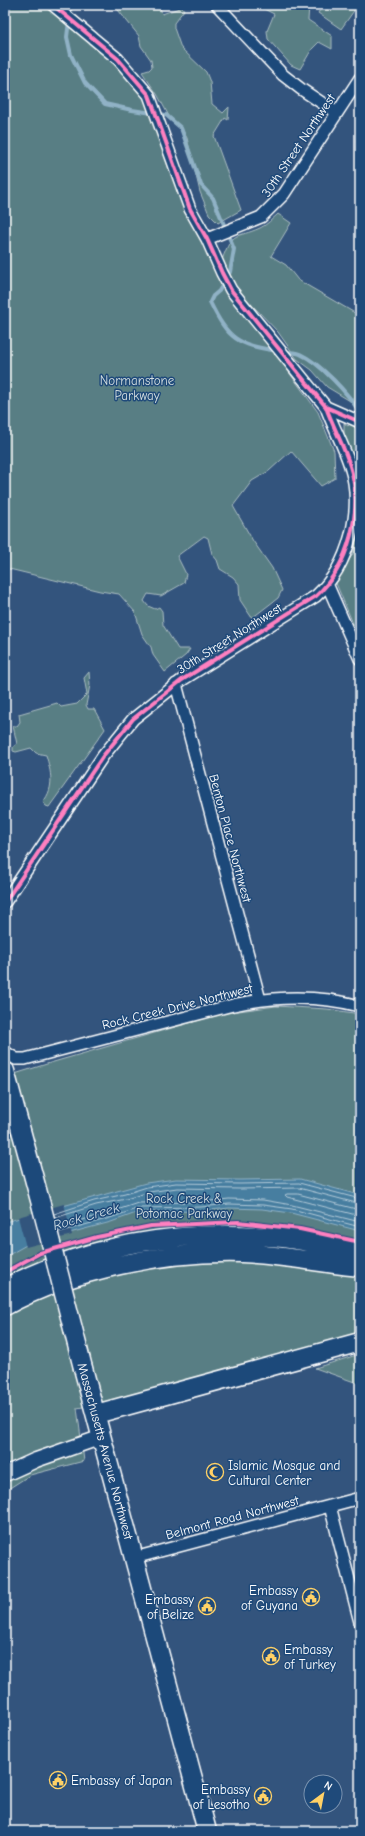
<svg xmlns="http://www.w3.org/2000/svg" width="365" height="1836" viewBox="0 0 365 1836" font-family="'Comic Neue',sans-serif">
	<rect width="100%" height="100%" fill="#33547d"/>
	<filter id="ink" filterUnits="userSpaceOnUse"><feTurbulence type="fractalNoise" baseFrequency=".025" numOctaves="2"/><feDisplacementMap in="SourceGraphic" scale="8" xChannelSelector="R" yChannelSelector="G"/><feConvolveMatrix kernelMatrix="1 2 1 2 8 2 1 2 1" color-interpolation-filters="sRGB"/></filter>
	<g filter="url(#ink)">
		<path fill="#587e84" stroke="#acbec2" d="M 5,5 L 44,5 L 115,61 L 149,100 L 155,128 L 181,180 L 196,220 L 261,334 L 318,412 L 334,451 L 335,478 L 321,486 L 291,451 L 269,471 L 252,481 L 233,506 L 253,541 L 272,568 L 282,590 L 278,598 L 252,618 L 240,600 L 239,584 L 233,577 L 220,569 L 217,560 L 212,554 L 208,538 L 204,536 L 177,556 L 186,574 L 184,583 L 161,596 L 148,594 L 144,601 L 148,606 L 155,609 L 159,607 L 162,611 L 163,625 L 178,649 L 190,649 L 186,655 L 165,672 L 153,655 L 151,647 L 142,634 L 135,612 L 119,594 L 100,591 L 5,568 Z
			M 112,5 L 156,5 L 160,7 L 162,14 L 182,7 L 184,10 L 174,23 L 174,28 L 181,48 L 206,72 L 210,82 L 212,104 L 223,113 L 229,107 L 228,120 L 225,118 L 214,136 L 241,210 L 218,223 L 209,214 L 200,192 L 187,138 L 181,127 L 170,118 L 157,94 L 142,72 L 149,70 L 152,67 L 151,60 L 141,46 L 139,36 L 114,5 Z
			M 233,5 L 309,5 L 308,20 L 332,36 L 332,49 L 319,42 L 312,49 L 300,69 L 291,65 L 268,39 L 267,31 L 274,14 L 264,9 L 240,8 Z
			M 323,5 L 358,5 L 341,29 L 318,13 Z
			M 278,214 L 291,223 L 271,256 L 286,265 L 298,280 L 360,316 L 360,407 L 327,387 L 312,370 L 297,359 L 278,332 L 232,284 L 222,260 C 233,229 236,239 260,228 C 267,225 273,218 278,214 Z
			M 344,423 L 348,426 L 350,424 L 360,430 L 360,507 L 344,446 Z
			M 360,517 L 360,640 L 335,581 L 353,554 Z
			M 89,672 L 90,685 L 86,705 L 88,709 L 94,709 L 105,729 L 49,807 L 46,806 L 43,802 C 55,787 51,772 46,755 L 36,753 L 31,748 L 16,752 L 13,751 L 13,747 L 17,744 L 13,726 L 17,726 L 20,722 L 19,714 L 57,703 L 61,707 L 77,704 L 87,694 L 84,678 Z
			M 276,1006 L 327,1009 L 360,1014 L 360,1348 L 118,1401 L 77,1408 L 84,1461 L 30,1475 L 5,1491 L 5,1077 L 50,1063 L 224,1013 Z
			M 360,1354 L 360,1384 L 315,1368 Z"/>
		<path fill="#467ea0" stroke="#90b2c6" d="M 176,1179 L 240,1180 L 300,1179 L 355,1194 L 360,1196 L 360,1231 L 291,1213 L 262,1209 L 229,1208 L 202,1211 L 139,1212 L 111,1222 L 28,1244 L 5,1257 L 5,1222 L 146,1183 Z"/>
		<path fill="#33547d" d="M 64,1204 L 72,1235 L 26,1247 L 18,1217 Z"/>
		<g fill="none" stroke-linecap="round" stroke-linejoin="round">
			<path stroke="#b5cbd9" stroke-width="1" d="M 360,1210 L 298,1194 L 287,1194 L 285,1195 L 287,1197 L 360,1216
				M 54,1214 L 94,1201 L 125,1194 L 147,1187 L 176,1183 L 240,1184 L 299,1183 L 360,1199
				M 55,1218 L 96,1205 L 126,1199 L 149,1192 L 177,1188 L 240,1189 L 299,1188 L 360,1204
				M 57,1227 L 108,1213 L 138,1203 L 201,1202 L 229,1199 L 263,1200 L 292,1205 L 360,1222
				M 59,1232 L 110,1218 L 139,1208 L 201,1207 L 229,1204 L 263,1205 L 292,1209 L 360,1227"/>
			<path stroke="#90b2c6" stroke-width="4" d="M 71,5 L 67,37 L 71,55 L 85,83 L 105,104 L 132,110 L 166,115 L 181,128 L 201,185 L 213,198 L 234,249 L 230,272 L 219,291 L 213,296 L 210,302 C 228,339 237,345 278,351
				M 284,352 C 289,352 295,352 300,354 C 320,363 349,394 360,413
				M 360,423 L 358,440 L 360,444"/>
			<g stroke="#fff" stroke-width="14">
				<path id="minor" d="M 53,5 L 118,59 L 149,95 L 190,209 L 207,239 L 222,273 L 231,290 L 326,407 L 360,422
					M 217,5 L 283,75 L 301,89 L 337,113
					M 207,239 L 261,217 L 284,194 L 360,78
					M 328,586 L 360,659
					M 176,684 L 260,1000
					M 5,902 L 103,756 L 133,719 L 182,680 L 316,596 C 349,566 364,509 350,466 C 344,446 333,427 326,407
					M 5,1052 L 16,1059 L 25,1059 L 233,1005 C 275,996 318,995 360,1006
					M 330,1506 L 360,1622
					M 134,1558 L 360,1498"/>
			</g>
			<g stroke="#fff" stroke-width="17">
				<path id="tertiary" d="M 5,1474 L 36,1460 L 102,1437"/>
			</g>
			<g stroke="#fff" stroke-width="21">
				<path id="primary" d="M 5,1071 L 42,1208
					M 5,1288 C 111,1232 245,1220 360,1254
					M 5,1306 C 72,1269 166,1251 242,1253 C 282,1255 321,1263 360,1267
					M 83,1368 L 207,1831
					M 96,1414 L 360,1342"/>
			</g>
			<use href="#minor" stroke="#1f4a7a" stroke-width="11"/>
			<use href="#tertiary" stroke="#1f4a7a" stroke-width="14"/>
			<use href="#primary" stroke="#1f4a7a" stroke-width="18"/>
			<g stroke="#fff" stroke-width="21" stroke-linecap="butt">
				<path id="primary-bridge" d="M 42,1208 L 83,1368"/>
			</g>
			<use href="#primary-bridge" stroke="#1f4a7a" stroke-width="18"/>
			<g stroke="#1f4a7a" stroke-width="6">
				<path id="cycleway" d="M 53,5 L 118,59 L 149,95 L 190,209 L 207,239 L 222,273 L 231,290 L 326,407 L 360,422
					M 5,902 L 103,756 L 133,719 L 182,680 L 316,596 C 349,566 364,509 350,466 C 344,446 333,427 326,407
					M 5,1272 L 40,1253 L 97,1237 L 151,1226 L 238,1222 L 300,1229 L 360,1242"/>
			</g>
			<use href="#cycleway" stroke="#ff80c0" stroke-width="4"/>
		</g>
	</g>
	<defs>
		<g id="mosque-ring" transform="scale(0.9)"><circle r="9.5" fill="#1f4a7a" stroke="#ffd166" stroke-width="1.5"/><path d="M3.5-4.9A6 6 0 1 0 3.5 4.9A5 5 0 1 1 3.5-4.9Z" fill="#ffd166"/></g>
		<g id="civic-ring" transform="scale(0.9)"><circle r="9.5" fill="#1f4a7a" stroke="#ffd166" stroke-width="1.5"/><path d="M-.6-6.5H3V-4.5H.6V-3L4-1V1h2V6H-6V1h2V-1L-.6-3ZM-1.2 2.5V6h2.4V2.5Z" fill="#ffd166"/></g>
	</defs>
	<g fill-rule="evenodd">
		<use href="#mosque-ring" x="215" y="1472"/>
		<use href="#civic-ring" x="311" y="1597"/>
		<use href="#civic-ring" x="207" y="1606"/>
		<use href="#civic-ring" x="271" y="1656"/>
		<use href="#civic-ring" x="58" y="1780"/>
		<use href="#civic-ring" x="263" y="1796"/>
	</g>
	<g text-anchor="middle" stroke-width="3" stroke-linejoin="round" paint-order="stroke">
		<g font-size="13" fill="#fff" stroke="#1f4a7a">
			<text transform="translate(298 145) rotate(-56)" y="5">30th Street Northwest</text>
			<text transform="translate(229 638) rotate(-32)" y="5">30th Street Northwest</text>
			<text transform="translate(231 838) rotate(75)" y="5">Benton Place Northwest</text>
			<text transform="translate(177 1006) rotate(-14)" y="5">Rock Creek Drive Northwest</text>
			<text transform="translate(106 1451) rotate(75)" y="5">Massachusetts Avenue Northwest</text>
			<text transform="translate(232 1517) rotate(-15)" y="5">Belmont Road Northwest</text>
		</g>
		<g font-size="13" fill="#d5dfe0" stroke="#1f4a7a">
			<text x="137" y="385">Normanstone<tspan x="137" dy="15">Parkway</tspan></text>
			<text x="184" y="1203">Rock Creek &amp;<tspan x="184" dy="15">Potomac Parkway</tspan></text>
		</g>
		<g font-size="13" fill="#fff" stroke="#1f4a7a" text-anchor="start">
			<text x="228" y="1470">Islamic Mosque and<tspan x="228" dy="15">Cultural Center</tspan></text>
			<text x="298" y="1595" text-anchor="end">Embassy<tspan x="298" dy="15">of Guyana</tspan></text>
			<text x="194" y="1604" text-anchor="end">Embassy<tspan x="194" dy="15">of Belize</tspan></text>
			<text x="284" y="1654">Embassy<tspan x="284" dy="15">of Turkey</tspan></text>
			<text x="71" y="1785">Embassy of Japan</text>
			<text x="250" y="1794" text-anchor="end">Embassy<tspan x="250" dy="15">of Lesotho</tspan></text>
		</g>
		<g font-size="14" font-style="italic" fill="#d1dfe7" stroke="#1f4a7a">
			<text transform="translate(86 1216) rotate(-16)" y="5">Rock Creek</text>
		</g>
	</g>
	<rect width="365" height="1836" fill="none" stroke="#1f4a7a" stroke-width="20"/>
	<rect x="10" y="10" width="345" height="1816" fill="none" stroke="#fff" stroke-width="1.5" filter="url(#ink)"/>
	<g transform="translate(323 1794) rotate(32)"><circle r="19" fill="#1f4a7a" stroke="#7992af"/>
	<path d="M0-3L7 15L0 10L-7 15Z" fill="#ffd166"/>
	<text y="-6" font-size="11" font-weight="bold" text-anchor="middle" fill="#ffffff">N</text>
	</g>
</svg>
